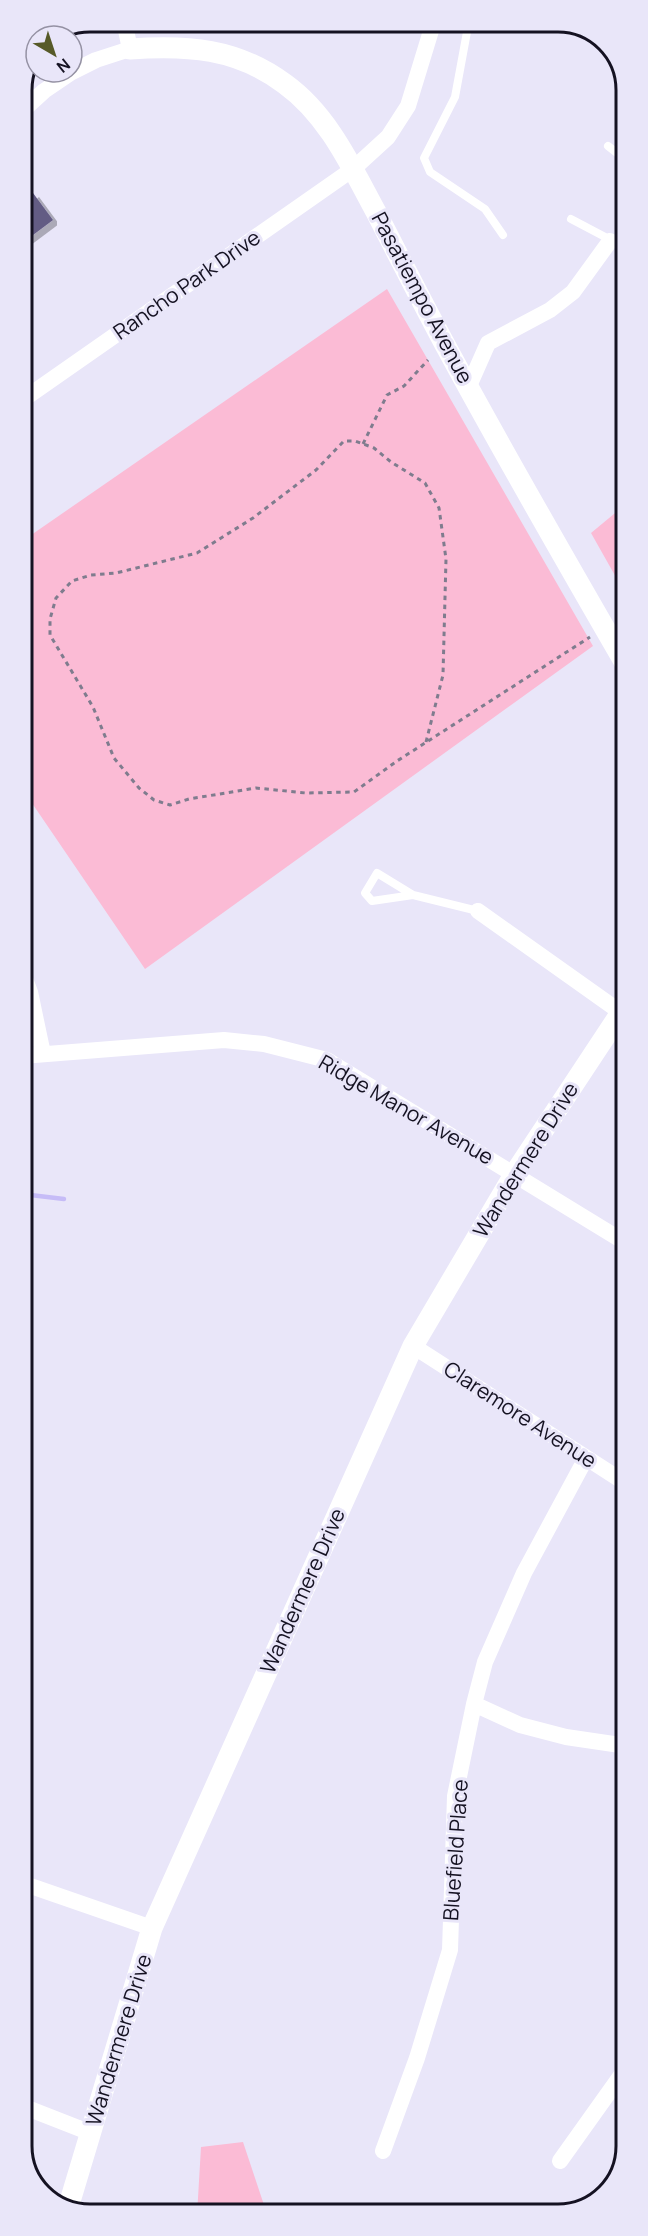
<svg xmlns="http://www.w3.org/2000/svg" width="648" height="2236" viewBox="0 0 648 2236" font-family="Manrope,sans-serif">
	<defs>
		<filter id="shadow"><feDropShadow dx="6" dy="4" stdDeviation="0" flood-color="#0004"/></filter>
	</defs>
	<rect width="100%" height="100%" fill="#e9e6f9"/>
	<path fill="#fbbbd5" d="M 387,289 L 593,646 L 145,969 L 21,787 L 21,542 Z
		M 626,504 L 626,595 L 591,533 Z
		M 243,2142 L 267,2214 L 197,2215 L 201,2147 Z"/>
	<g fill="none" stroke-linecap="round" stroke-linejoin="round">
		<path stroke="#c6bcf7" stroke-width="4.5" d="M 22,1194 L 64,1199"/>
	</g>
	<path fill="#635b84" filter="url(#shadow)" d="M 33,193 L 53,220 L 21,244 L 21,203 Z"/>
	<g fill="none" stroke-linecap="round" stroke-linejoin="round">
		<path stroke="#7f7c8e" stroke-width="3" stroke-dasharray="4.5 4.5" stroke-linecap="butt" d="M 363,444 L 387,395 L 404,386 L 428,360
			M 426,742 L 443,675 L 446,559 L 439,508 L 425,483 L 391,462 L 374,448 L 355,441 L 344,441 L 316,470 L 253,518 L 197,553 L 116,573 L 91,575 L 72,581 L 56,598 L 50,619 L 50,635 L 93,707 L 114,758 L 139,788 L 154,800 L 170,805 L 189,799 L 256,788 L 306,793 L 354,792 L 397,761 L 590,637"/>
		<path stroke="#fff" stroke-width="8" d="M 469,21 L 455,97 L 424,158 L 430,172 L 485,209 L 503,235
			M 608,146 L 626,160
			M 571,219 L 626,248
			M 413,895 L 372,901 L 365,893 L 377,873 L 413,895 L 478,911"/>
		<path stroke="#fff" stroke-width="16" d="M 72,72 L 96,60 L 130,49 L 124,21
			M 21,112 L 44,91 L 72,72
			M 469,386 L 488,343 L 550,310 L 573,292 L 610,241
			M 21,401 L 353,169 L 388,137 L 408,106 L 434,21
			M 478,911 L 626,1016
			M 22,971 L 30,992 L 43,1054
			M 22,1056 L 224,1040 L 264,1044 L 327,1060 L 626,1243
			M 413,1346 L 627,1484
			M 22,1628 L 25,1625
			M 474,1704 L 520,1725 L 566,1737 L 627,1746
			M 22,1883 L 152,1928
			M 22,2106 L 91,2133
			M 383,2151 L 417,2058 L 450,1950 L 455,1796 L 474,1704 L 485,1662 L 524,1573 L 586,1458
			M 560,2161 L 627,2067"/>
		<path stroke="#fff" stroke-width="21" d="M 130,49 C 187,45 237,48 285,84 C 328,115 351,166 376,212 C 398,255 420,298 443,341 C 502,450 564,558 626,665
			M 68,2208 L 152,1928 L 413,1346 L 515,1173 L 626,1005"/>
	</g>
	<g text-anchor="middle" stroke-width="6" stroke-linejoin="round" paint-order="stroke">
		<g font-size="21" fill="#151222" stroke="#e9e6f9">
			<text transform="translate(187 285) rotate(-35)" y="7">Rancho Park Drive</text>
			<text transform="translate(422 298) rotate(62)" y="7">Pasatiempo Avenue</text>
			<text transform="translate(406 1110) rotate(30)" y="7">Ridge Manor Avenue</text>
			<text transform="translate(526 1160) rotate(-58)" y="7">Wandermere Drive</text>
			<text transform="translate(520 1415) rotate(33)" y="7">Claremore Avenue</text>
			<text transform="translate(303 1591) rotate(-66)" y="7">Wandermere Drive</text>
			<text transform="translate(456 1850) rotate(-86)" y="7">Bluefield Place</text>
			<text transform="translate(119 2040) rotate(-73)" y="7">Wandermere Drive</text>
		</g>
	</g>
	<path d="M0 0H648V2236H0ZM90 32H558A58 58 0 0 1 616 90V2146A58 58 0 0 1 558 2204H90A58 58 0 0 1 32 2146V90A58 58 0 0 1 90 32Z" fill="#e9e6f9" fill-rule="evenodd"/>
	<path fill="none" stroke="#151222" stroke-width="3" d="M90 32H558A58 58 0 0 1 616 90V2146A58 58 0 0 1 558 2204H90A58 58 0 0 1 32 2146V90A58 58 0 0 1 90 32Z"/>
	<g transform="translate(54 54) rotate(141)"><circle r="28" fill="#e9e6f9" stroke="#9491a3" stroke-width="1.5"/>
	<path d="M0-4.5L10 22L0 15L-10 22Z" fill="#575a28"/>
	<text y="-9" font-size="16" font-weight="bold" text-anchor="middle" fill="#151222">N</text>
	</g>
</svg>
